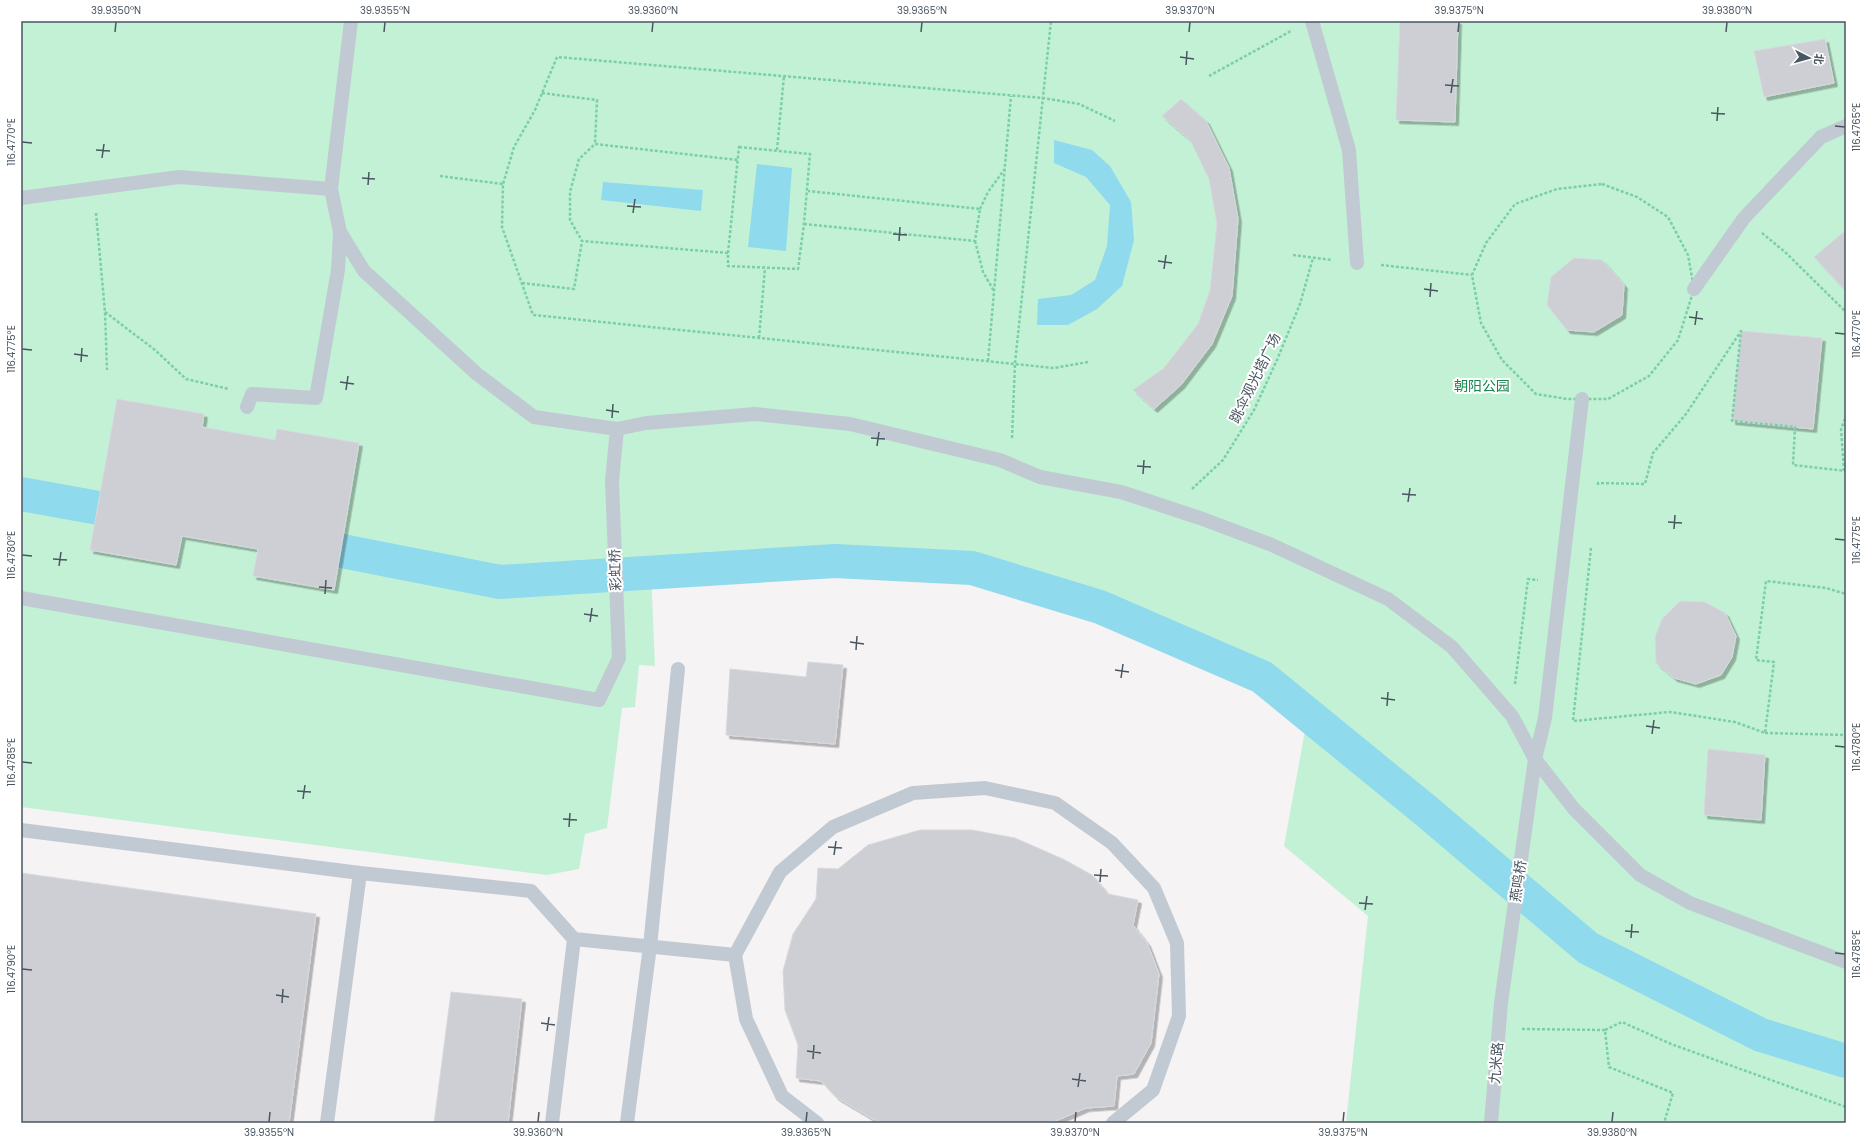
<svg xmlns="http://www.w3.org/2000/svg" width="1867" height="1144" viewBox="0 0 1867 1144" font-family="Poppins,'Noto Sans SC',sans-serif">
	<defs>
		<filter id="shadow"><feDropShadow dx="3.5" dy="3.5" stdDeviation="0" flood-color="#0004"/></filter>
	</defs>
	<rect width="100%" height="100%" fill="#f5f3f3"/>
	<path fill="#c3f1d5" d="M 21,21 L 1846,21 L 1846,1123 L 1346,1123 L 1368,916 L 1284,846 L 1308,714 L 1262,677 L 1100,607 L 972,568 L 835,561 L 651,572 L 655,666 L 639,665 L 635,707 L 622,708 L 607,828 L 585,834 L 579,869 L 547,875 L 21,807 Z"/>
	<path fill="#90daee" d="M 1054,140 L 1092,150 L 1110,166 L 1131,202 L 1134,240 L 1122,286 L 1097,309 L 1068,325 L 1037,325 L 1038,299 L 1071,295 L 1095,280 L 1107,246 L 1110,205 L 1086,177 L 1054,163 Z
		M 757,164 L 792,168 L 786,251 L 748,247 Z
		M 603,182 L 703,190 L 701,211 L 601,200 Z"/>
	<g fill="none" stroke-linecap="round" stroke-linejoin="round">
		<path stroke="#90daee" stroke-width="34" d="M 21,494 L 143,516
			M 296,542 L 500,582 L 835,561 L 972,568 L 1100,607 L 1262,677 L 1425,810 L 1588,948 L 1761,1035 L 1846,1061"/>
	</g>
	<path fill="#cdcfd5" stroke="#d7d9de" filter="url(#shadow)" d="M 1400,21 L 1458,21 L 1455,122 L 1396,120 Z
		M 1825,39 L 1834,83 L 1764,97 L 1754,51 Z
		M 1181,99 L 1206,121 L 1229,168 L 1238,219 L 1232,296 L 1212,344 L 1181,385 L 1154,409 L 1133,390 L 1164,368 L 1198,324 L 1210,290 L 1217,224 L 1209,179 L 1190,140 L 1162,116 Z
		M 1846,230 L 1846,291 L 1814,257 Z
		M 1574,258 L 1602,260 L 1624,285 L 1622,315 L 1594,332 L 1567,330 L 1547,305 L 1551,277 Z
		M 1741,331 L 1822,338 L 1813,429 L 1732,421 Z
		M 117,399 L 204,414 L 202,427 L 275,440 L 277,429 L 359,443 L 334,590 L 253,576 L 258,549 L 182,536 L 176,565 L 90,550 Z
		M 1680,601 L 1705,602 L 1725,613 L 1736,636 L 1732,657 L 1721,675 L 1696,684 L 1674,678 L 1656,663 L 1655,637 L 1662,619 Z
		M 808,662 L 843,665 L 835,744 L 726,735 L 730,669 L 806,677 Z
		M 1708,749 L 1765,755 L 1761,820 L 1704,815 Z
		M 920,830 L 972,830 L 1015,838 L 1063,859 L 1092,875 L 1108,894 L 1138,900 L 1133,925 L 1147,943 L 1159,974 L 1151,1043 L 1134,1074 L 1117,1076 L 1114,1106 L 1086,1108 L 1051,1123 L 883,1123 L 873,1119 L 836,1097 L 821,1081 L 796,1078 L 798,1045 L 785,1010 L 783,971 L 793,934 L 816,899 L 818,868 L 838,869 L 868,845 Z
		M 21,873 L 316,914 L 289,1123 L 21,1123 Z
		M 451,992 L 522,999 L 508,1123 L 434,1123 Z"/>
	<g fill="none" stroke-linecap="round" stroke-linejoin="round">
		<path stroke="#7ad0a6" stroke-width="2.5" stroke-dasharray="3 2" stroke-linecap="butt" d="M 1209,76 L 1291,31
			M 542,93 L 597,100 L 595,144
			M 739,147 L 810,154 L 804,224 L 798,269 L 728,266 L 728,253 Z
			M 777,150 L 784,76
			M 440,176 L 503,184
			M 1602,184 L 1637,197 L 1668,217 L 1688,255 L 1694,289 L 1678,340 L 1649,376 L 1608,399 L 1567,399 L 1536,394 L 1502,360 L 1481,323 L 1472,275 L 1486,243 L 1515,204 L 1557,189 Z
			M 980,209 L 988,192 L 1004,170
			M 96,213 L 105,312 L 107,370
			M 804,224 L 975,241 L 980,209 L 808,191
			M 1762,233 L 1785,252 L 1846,312
			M 975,241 L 983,272 L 994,291
			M 728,253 L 582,241 L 570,220 L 570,192 L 579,159 L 595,144 L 738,160
			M 1293,255 L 1332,260
			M 1381,265 L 1472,275
			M 522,283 L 574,289 L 582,241
			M 105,312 L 155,350 L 186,379 L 229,389
			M 759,338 L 765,268
			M 988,361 L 1011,96
			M 1088,362 L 1054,368 L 533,315 L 502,227 L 503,184 L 514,147 L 535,110 L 557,57 L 1043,98 L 1079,104 L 1115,121
			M 1012,438 L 1015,363 L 1051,21
			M 1844,471 L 1841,429 L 1846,416
			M 1598,485 L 1598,483 L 1645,484 L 1653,453 L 1686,414 L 1741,331 L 1732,421 L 1795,427 L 1793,465 L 1846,471
			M 1192,489 L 1223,460 L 1254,410 L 1277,360 L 1300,304 L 1313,258
			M 1591,548 L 1573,721 L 1670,712 L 1735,722 L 1765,733 L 1774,662 L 1756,660 L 1766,581 L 1826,588 L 1846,594
			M 1515,684 L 1528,579 L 1538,580
			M 1765,733 L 1846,735
			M 1522,1029 L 1605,1030 L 1609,1067 L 1673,1093 L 1664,1123
			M 1605,1030 L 1622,1022 L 1671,1044 L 1846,1107"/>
		<path stroke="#c1cad2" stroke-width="14" d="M 1312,21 L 1349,150 L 1357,263
			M 331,189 L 351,21
			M 21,198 L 179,177 L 331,189 L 340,232 L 364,271 L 477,374 L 534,417 L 617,429 L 646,423 L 755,414 L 850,424 L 1000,460 L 1040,477 L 1121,492 L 1200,518 L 1272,545 L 1388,599 L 1452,647 L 1512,716 L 1535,759 L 1545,718 L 1582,399
			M 1694,289 L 1744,218 L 1821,137 L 1846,126
			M 247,407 L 252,394 L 316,398 L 338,270 L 340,232
			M 21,598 L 599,700 L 619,658 L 612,481 L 617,429
			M 1535,759 L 1574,809 L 1640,875 L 1690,903 L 1846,962
			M 21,830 L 360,873 L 327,1123
			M 360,873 L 531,891 L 574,939 L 735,955
			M 552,1123 L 574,939
			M 627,1123 L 650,946 L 678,669
			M 817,1123 L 782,1096 L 746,1019 L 735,955 L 780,872 L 833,827 L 913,793 L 985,788 L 1055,803 L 1112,843 L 1154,888 L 1177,943 L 1179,1016 L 1172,1036 L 1153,1090 L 1113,1123
			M 1491,1123 L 1501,1003 L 1535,759"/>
	</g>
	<path fill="none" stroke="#4a5661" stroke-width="1.5" d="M 115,32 L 116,22M 384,32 L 385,22M 652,32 L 653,22M 921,32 L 922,22M 1189,32 L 1190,22M 1458,32 L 1459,22M 1726,32 L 1727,22M 1180,57 L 1194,59M 1186,65 L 1187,51M 1445,85 L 1459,86M 1451,93 L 1453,79M 1711,113 L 1725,114M 1717,121 L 1718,107M 1835,126 L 1845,127M 22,142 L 32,143M 96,150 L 110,151M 102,158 L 104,144M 362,178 L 375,179M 368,185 L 369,172M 627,206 L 641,207M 633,213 L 635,199M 893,234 L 907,235M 899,241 L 900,227M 1158,261 L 1172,263M 1164,269 L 1166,255M 1424,289 L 1438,291M 1430,297 L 1431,283M 1689,317 L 1703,319M 1695,325 L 1697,311M 1835,333 L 1845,334M 22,349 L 32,350M 74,354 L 88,356M 81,362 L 82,348M 340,382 L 354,384M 346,390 L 348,376M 606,410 L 619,412M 612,418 L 613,404M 871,438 L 885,439M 877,446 L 879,432M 1137,466 L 1151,467M 1143,474 L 1144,460M 1402,494 L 1416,495M 1408,502 L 1410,488M 1668,522 L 1682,523M 1674,529 L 1675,515M 1835,539 L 1845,540M 22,555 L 32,556M 53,559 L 67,560M 59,566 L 61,552M 319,587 L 332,588M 325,594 L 326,580M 584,614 L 598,616M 590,622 L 592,608M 850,642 L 864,644M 856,650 L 857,636M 1115,670 L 1129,672M 1121,678 L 1123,664M 1381,698 L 1395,700M 1387,706 L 1388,692M 1646,726 L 1660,728M 1652,734 L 1654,720M 1835,746 L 1845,747M 22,762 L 32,763M 297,791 L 311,792M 303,799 L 305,785M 563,819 L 577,820M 569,827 L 570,813M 828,847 L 842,848M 834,855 L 836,841M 1094,875 L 1108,876M 1100,882 L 1101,869M 1359,903 L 1373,904M 1365,910 L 1367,896M 1625,931 L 1639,932M 1631,938 L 1632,924M 1835,953 L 1845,954M 22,969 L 32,970M 276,995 L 289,997M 282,1003 L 283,989M 541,1023 L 555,1025M 547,1031 L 549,1017M 807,1051 L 821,1053M 813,1059 L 814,1045M 1072,1079 L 1086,1081M 1078,1087 L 1080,1073M 269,1122 L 270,1112M 538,1122 L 539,1112M 806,1122 L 807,1112M 1075,1122 L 1076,1112M 1343,1122 L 1344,1112M 1612,1122 L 1613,1112"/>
	<g text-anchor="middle" stroke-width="4" stroke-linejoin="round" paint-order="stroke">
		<g font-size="14" fill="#4a5661" stroke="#fff">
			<text transform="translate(1255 378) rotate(-64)" y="5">跳伞观光塔广场</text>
			<text transform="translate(615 570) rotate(-92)" y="5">彩虹桥</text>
			<text transform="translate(1518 881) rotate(-82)" y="5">燕鸣桥</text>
			<text transform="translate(1496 1063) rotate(-85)" y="5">九米路</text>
		</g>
		<g font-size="14" fill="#17864f" stroke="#fff">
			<text x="1482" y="391">朝阳公园</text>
		</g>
	</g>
	<rect width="1867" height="1144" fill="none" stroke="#ffffff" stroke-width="44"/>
	<g transform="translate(1809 58) rotate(96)" stroke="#ffffff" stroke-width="3" paint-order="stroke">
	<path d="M0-3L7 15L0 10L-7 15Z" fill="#4a5661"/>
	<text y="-6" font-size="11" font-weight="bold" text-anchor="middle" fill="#4a5661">北</text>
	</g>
	<rect x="22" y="22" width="1823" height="1100" fill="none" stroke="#4a5661" stroke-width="1.5"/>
	<g font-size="10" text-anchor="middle" fill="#4a5661">
		<text x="116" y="14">39.9350°N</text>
		<text x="385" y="14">39.9355°N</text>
		<text x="653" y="14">39.9360°N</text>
		<text x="922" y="14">39.9365°N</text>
		<text x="1190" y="14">39.9370°N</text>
		<text x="1459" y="14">39.9375°N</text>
		<text x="1727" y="14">39.9380°N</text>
		<text transform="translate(1856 127) rotate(-90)" y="4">116.4765°E</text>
		<text transform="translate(11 142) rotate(-90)" y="4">116.4770°E</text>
		<text transform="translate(1856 334) rotate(-90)" y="4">116.4770°E</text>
		<text transform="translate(11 349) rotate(-90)" y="4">116.4775°E</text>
		<text transform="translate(1856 540) rotate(-90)" y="4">116.4775°E</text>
		<text transform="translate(11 555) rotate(-90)" y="4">116.4780°E</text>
		<text transform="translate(1856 747) rotate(-90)" y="4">116.4780°E</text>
		<text transform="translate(11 762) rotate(-90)" y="4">116.4785°E</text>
		<text transform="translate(1856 954) rotate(-90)" y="4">116.4785°E</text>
		<text transform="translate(11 969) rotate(-90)" y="4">116.4790°E</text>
		<text x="269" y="1136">39.9355°N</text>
		<text x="538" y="1136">39.9360°N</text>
		<text x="806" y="1136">39.9365°N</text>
		<text x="1075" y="1136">39.9370°N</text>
		<text x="1343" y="1136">39.9375°N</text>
		<text x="1612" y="1136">39.9380°N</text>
	</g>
</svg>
